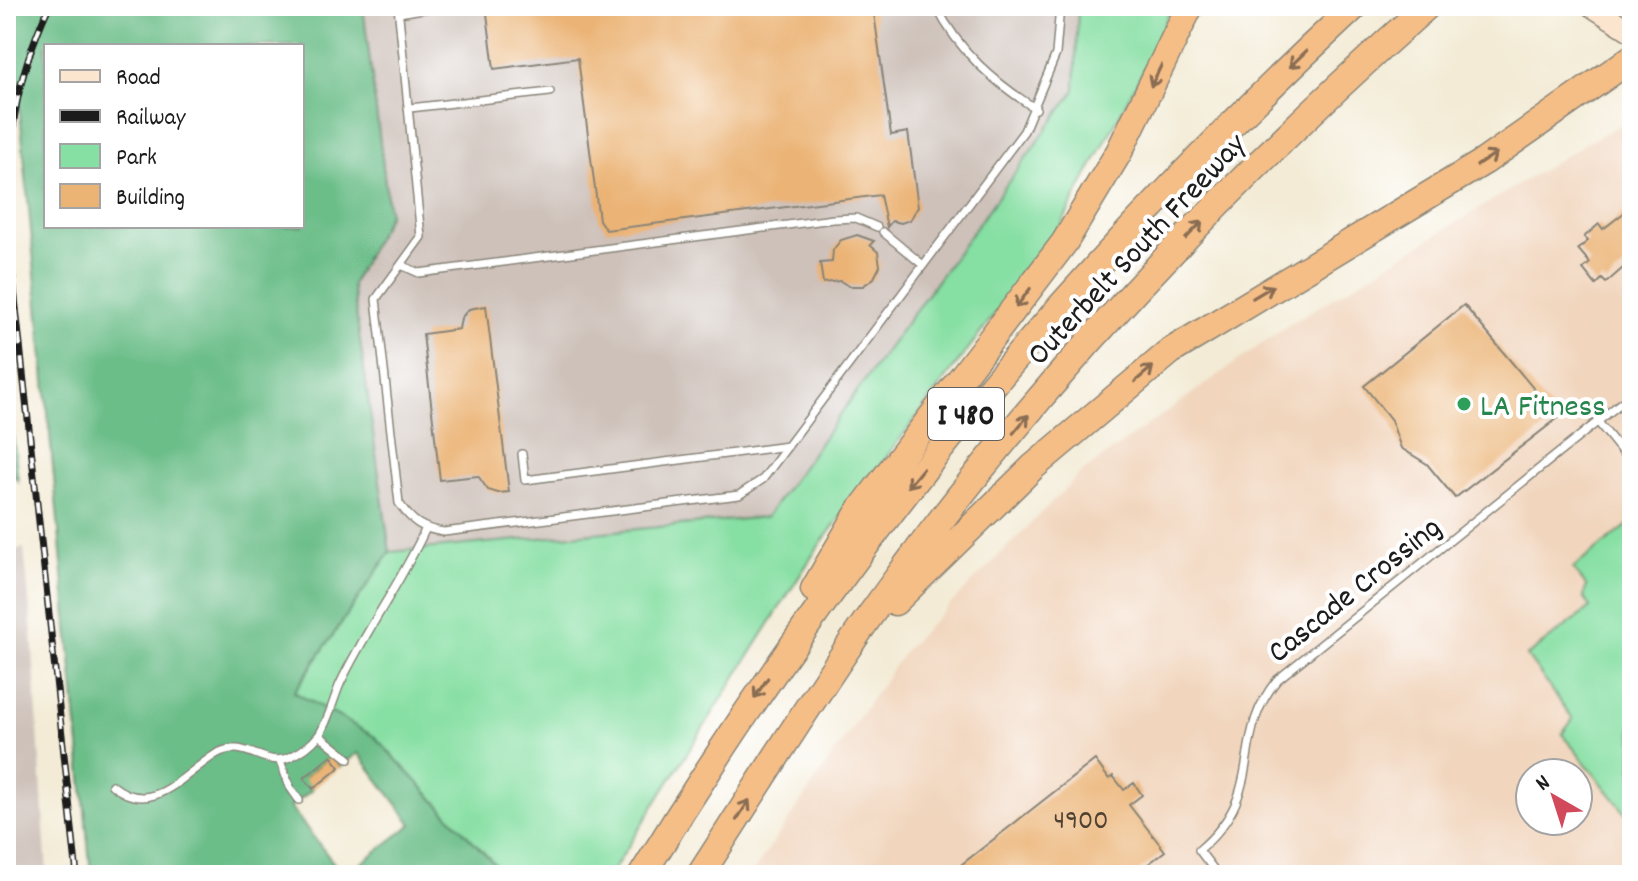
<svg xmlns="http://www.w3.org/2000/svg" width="1638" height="881" viewBox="0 0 1638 881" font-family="Dekko,sans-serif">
	<rect width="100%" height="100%" fill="#fff"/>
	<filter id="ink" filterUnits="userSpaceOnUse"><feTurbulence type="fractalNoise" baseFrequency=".0125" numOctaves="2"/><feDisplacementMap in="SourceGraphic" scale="16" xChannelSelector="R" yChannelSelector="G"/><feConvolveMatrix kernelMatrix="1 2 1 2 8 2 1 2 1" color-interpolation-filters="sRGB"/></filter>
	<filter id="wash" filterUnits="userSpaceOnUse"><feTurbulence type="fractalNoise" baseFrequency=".006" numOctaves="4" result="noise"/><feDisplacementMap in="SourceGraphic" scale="32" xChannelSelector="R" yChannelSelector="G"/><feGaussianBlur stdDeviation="1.8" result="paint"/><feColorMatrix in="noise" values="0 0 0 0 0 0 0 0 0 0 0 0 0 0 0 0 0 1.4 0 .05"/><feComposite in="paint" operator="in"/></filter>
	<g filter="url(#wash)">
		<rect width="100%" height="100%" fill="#f3ebd5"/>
		<path fill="#f1d5bd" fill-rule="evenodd" d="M 1632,119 L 1632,875 L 751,875 L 906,649 L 1081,473 L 1287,326 L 1588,142 ZM 1530,773 L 1578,773 L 1578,821 L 1530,821 Z"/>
		<path fill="#cec1ba" d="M 363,6 L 1078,6 L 1075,90 L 766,517 L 390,552 L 352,284 L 389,214 Z
			M 24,548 L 32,633 L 47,875 L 6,875 L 6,552 Z"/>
		<path fill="#86dfa3" stroke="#517e60" stroke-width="2" d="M 1078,6 L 1172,6 L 1146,65 L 1058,231 L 818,547 L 610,875 L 505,875 L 375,737 L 294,692 L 390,552 L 766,517 L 1075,90 Z
			M 1632,522 L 1632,821 L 1562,734 L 1573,719 L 1527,656 L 1590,608 L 1584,598 L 1586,586 L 1573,568 Z"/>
		<path fill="#6cbe89" stroke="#446d52" stroke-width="2" fill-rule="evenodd" d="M 10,6 L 363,6 L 389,214 L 352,284 L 390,552 L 294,692 L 375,737 L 505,875 L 346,875 L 412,824 L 358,753 L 340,767 L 331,756 L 305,777 L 313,789 L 290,807 L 343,875 L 91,875 ZM 46,46 L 302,46 L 302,226 L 46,226 Z
			M 6,366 L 18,481 L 6,465 Z"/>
		<g id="blocks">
			<path fill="#ebb374" d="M 486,6 L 873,6 L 891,135 L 908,132 L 918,207 L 910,220 L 901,223 L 892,221 L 887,227 L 880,195 L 606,230 L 599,220 L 578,58 L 494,69 Z
				M 1625,212 L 1632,220 L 1632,260 L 1606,283 L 1602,279 L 1596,285 L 1583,269 L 1590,263 L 1578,249 L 1588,241 L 1584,237 L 1599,224 L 1603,229 Z
				M 857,235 L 874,241 L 870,245 L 878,252 L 880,266 L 874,278 L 863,286 L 849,286 L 840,281 L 823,283 L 820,263 L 832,262 L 833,250 L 841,240 Z
				M 1464,305 L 1558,418 L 1455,498 L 1427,464 L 1401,448 L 1391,420 L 1364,386 Z
				M 486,306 L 509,492 L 498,493 L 488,490 L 478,476 L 440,480 L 423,334 L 459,329 L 461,318 L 469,309 Z
				M 331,756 L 340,767 L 313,789 L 304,778 Z
				M 1095,760 L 1109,779 L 1113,776 L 1124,790 L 1134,783 L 1142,795 L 1129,805 L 1165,851 L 1134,875 L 948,875 Z"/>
		</g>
	</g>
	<g filter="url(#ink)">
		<use href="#blocks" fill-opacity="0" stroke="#888478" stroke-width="2"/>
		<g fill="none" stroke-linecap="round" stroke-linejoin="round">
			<g stroke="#888478" stroke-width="10">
				<path id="lane" d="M 398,6 L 421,237 L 376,299 L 399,503 C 412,522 422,529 444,532 L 739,495 L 763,479 L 1024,131 L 1056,54 L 1060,6
					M 936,6 C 959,52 994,82 1036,109
					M 399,13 L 440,6
					M 410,108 L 550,92
					M 883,232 L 923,265
					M 401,265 L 419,273 L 833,219 L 856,218 L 877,227
					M 1598,422 L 1632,464
					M 522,454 L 525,480 L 788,446
					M 319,735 L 349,759
					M 280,761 L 290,787 L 299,800
					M 112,785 C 152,818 182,775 216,754 C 244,737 264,769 290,757 C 301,752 312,744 319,735 C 329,720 333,700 340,684 C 365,631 401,583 425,530
					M 1218,875 L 1199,850 C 1269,791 1228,740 1277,680 L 1632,394"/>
			</g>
			<g stroke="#888478" stroke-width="23">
				<path id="secondary" d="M 1591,6 L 1632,32"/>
			</g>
			<g stroke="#888478" stroke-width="29">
				<path id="highway" d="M 814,589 L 859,512 L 1064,243 L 1119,152 L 1190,6
					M 895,602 L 1033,467 L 1171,351 L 1485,161 L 1632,58
					M 642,875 C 844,545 1071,269 1355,6
					M 700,875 C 756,789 810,701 869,617 C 1029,392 1221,189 1427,6"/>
			</g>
			<use href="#lane" stroke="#fff" stroke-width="7"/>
			<use href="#secondary" stroke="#fbe5cf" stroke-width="20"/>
			<use href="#highway" stroke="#f6be87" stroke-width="26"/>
			<g stroke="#1c1c1c" stroke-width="7">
				<path id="rail" d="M 6,215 L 77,875
					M 10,227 C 8,139 12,87 49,6"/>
			</g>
			<use href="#rail" stroke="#fff" stroke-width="4" stroke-dasharray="12" stroke-linecap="butt"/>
		</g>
		<defs><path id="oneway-shaft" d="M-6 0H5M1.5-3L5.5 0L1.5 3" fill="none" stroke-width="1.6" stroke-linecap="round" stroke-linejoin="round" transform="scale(2)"/></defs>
		<g stroke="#896d52">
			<use href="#oneway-shaft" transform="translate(1298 59) rotate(136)"/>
			<use href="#oneway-shaft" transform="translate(1156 76) rotate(116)"/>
			<use href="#oneway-shaft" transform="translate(1487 159) rotate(-33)"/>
			<use href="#oneway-shaft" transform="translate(1194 230) rotate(-46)"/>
			<use href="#oneway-shaft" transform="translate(1263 292) rotate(-31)"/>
			<use href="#oneway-shaft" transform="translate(1023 298) rotate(127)"/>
			<use href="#oneway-shaft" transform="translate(1144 374) rotate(-40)"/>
			<use href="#oneway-shaft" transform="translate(1021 424) rotate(-50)"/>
			<use href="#oneway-shaft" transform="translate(915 478) rotate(129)"/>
			<use href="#oneway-shaft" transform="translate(761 688) rotate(124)"/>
			<use href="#oneway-shaft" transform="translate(743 810) rotate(-57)"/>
		</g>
	</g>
	<circle fill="#2e9e5b" stroke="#fff" stroke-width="3" cx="1464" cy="404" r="8"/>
	<g text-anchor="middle" stroke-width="8" stroke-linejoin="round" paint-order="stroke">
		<g font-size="28" fill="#504232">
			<text x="1081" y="828">4900</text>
		</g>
		<rect fill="#fff" stroke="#606060" stroke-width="2" x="928" y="388" width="76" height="52" rx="6"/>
		<g font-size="30" font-weight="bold" fill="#1c1c1c">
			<text x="966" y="424">I 480</text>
		</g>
		<g font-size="32" fill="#1c1c1c" stroke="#fff">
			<text transform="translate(1135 248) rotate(-47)" y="11">Outerbelt South Freeway</text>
			<text transform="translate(1353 588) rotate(-39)" y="11">Cascade Crossing</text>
		</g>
		<g font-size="32" fill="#27864d" stroke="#fff" text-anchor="start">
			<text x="1480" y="415">LA Fitness</text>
		</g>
	</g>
	<rect width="1638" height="881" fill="none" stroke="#fff" stroke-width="32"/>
	<rect x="44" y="44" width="260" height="184" fill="#ffffff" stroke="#a4a4a4" stroke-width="2"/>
	<rect x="60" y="70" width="40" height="12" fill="#fbe5cf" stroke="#a4a4a4" stroke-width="2"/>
	<text x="116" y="84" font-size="24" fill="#1c1c1c">Road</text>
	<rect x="60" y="110" width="40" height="12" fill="#1c1c1c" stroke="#a4a4a4" stroke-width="2"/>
	<text x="116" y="124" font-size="24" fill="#1c1c1c">Railway</text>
	<rect x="60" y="144" width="40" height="24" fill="#86dfa3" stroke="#a4a4a4" stroke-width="2"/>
	<text x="116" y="164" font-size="24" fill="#1c1c1c">Park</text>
	<rect x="60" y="184" width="40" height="24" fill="#ebb374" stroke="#a4a4a4" stroke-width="2"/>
	<text x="116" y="204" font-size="24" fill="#1c1c1c">Building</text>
	<g transform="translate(1554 797) rotate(321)"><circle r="38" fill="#ffffff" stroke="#a4a4a4" stroke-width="2"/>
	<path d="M0-6L14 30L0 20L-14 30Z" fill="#d1495b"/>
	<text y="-12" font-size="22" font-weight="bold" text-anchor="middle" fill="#1c1c1c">N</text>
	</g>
</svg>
